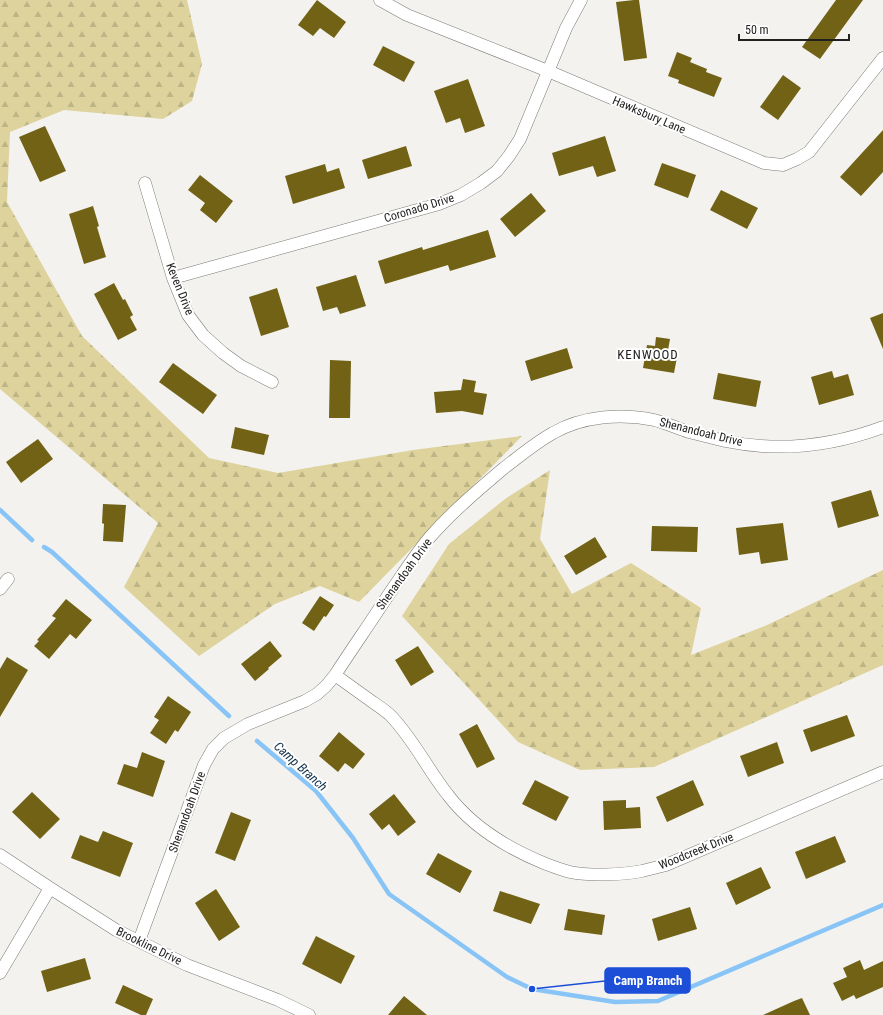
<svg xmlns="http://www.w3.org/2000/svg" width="883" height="1015" viewBox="0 0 883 1015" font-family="'Roboto Condensed',sans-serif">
	<defs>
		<pattern id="forest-firs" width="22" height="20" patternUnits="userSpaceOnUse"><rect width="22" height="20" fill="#ded39d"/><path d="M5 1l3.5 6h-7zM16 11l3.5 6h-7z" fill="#beb587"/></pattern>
	</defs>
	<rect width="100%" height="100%" fill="#f3f2ee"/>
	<path fill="url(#forest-firs)" d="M 0,0 L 187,0 L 202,64 L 192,101 L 163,119 L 64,110 L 10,132 L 7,202 L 82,336 L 209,458 L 278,473 L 413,450 L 522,436 L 359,602 L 320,586 L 275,604 L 199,656 L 124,587 L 158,523 L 0,389 Z
		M 550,470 L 540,539 L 572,594 L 631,563 L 701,608 L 691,655 L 767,625 L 883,570 L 883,665 L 654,767 L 580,770 L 518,742 L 402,616 L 449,544 L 505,499 Z"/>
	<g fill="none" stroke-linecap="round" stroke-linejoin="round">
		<path stroke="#89c4f7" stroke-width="4.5" d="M 0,510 L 32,540
			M 44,547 L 52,552 L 229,716
			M 257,741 L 316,791 L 353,838 L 389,894 L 507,977 L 532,989 L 615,1002 L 658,1001 L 883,905"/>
	</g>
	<path fill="#716215" d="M 317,0 L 346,22 L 334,38 L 320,28 L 313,36 L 298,25 Z
		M 634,0 L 639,0 L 647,58 L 624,61 L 616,2 Z
		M 836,0 L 863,0 L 820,59 L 802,47 Z
		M 383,46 L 415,62 L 404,82 L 373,65 Z
		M 677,52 L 692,58 L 690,62 L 707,69 L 706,72 L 722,78 L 714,97 L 678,83 L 679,80 L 668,76 Z
		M 783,75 L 801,88 L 778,120 L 760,107 Z
		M 468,79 L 485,126 L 465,133 L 460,118 L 446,123 L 434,91 Z
		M 45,126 L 66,171 L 40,182 L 19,137 Z
		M 883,130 L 883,172 L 861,196 L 840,177 Z
		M 605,136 L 616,171 L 597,177 L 593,166 L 559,176 L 552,153 Z
		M 406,146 L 412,166 L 368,179 L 362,160 Z
		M 662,163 L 696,175 L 688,198 L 654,185 Z
		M 325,164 L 327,172 L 339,168 L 345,188 L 293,204 L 285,176 Z
		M 200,175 L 233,201 L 216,223 L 200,210 L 205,203 L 188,190 Z
		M 721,190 L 758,208 L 747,229 L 710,210 Z
		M 531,193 L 546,211 L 515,237 L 500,219 Z
		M 93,206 L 99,226 L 97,227 L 106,257 L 84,264 L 69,214 Z
		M 488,230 L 496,257 L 450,271 L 448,265 L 385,284 L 378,261 L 422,247 L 423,250 Z
		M 356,275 L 366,306 L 340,314 L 337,307 L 323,311 L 316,287 Z
		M 114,283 L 123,300 L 125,299 L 133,315 L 130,317 L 137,330 L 118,340 L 94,294 Z
		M 277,288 L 289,327 L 261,336 L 249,297 Z
		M 883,313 L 883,349 L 870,318 Z
		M 656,337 L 670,339 L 668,350 L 678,352 L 674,373 L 643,368 L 647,345 L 655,346 Z
		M 567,348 L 573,368 L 531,381 L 525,361 Z
		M 330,360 L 351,361 L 350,418 L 329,418 Z
		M 173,363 L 217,395 L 203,414 L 159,382 Z
		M 832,371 L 834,378 L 848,374 L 854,395 L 819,405 L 811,377 Z
		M 718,373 L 761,381 L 756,407 L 713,399 Z
		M 463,379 L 476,381 L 474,392 L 487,394 L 483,415 L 462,411 L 436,413 L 434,392 L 461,390 Z
		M 235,427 L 269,435 L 264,455 L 231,448 Z
		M 38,439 L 53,459 L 21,483 L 6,462 Z
		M 871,490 L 879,516 L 838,528 L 831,502 Z
		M 103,504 L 126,505 L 123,542 L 103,541 L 104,524 L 102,523 Z
		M 783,523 L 788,560 L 761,564 L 759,552 L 739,555 L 736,528 Z
		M 652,526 L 698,527 L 697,552 L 651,551 Z
		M 595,537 L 607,557 L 576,575 L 564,556 Z
		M 320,596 L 334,605 L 326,617 L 324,616 L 314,631 L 302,623 Z
		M 66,599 L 92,620 L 76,639 L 70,634 L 49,659 L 34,646 L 39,641 L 37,640 L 56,618 L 52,616 Z
		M 270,641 L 282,656 L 268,668 L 269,669 L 255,681 L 241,664 Z
		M 418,646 L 434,672 L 411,686 L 395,660 Z
		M 7,657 L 28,670 L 0,717 L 0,669 Z
		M 168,696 L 191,712 L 178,732 L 175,730 L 166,744 L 150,733 L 159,720 L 154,717 Z
		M 847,715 L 855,736 L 811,752 L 803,730 Z
		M 477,724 L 495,759 L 477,768 L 459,734 Z
		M 339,732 L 365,754 L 353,769 L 345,763 L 338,772 L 319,756 Z
		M 777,742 L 784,763 L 748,777 L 740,756 Z
		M 142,752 L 165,761 L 153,797 L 117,784 L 124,764 L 137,768 Z
		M 535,780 L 569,797 L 556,821 L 522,804 Z
		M 693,780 L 704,805 L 667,822 L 656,797 Z
		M 32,792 L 60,819 L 40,839 L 12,812 Z
		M 394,794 L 416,822 L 398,836 L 389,824 L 382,830 L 369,814 Z
		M 626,800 L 626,808 L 640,807 L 641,828 L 604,830 L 603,801 Z
		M 231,812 L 251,820 L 235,861 L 215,853 Z
		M 103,831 L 133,843 L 120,877 L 71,858 L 80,835 L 98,842 Z
		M 835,836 L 846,862 L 806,879 L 795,852 Z
		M 438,853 L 472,871 L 460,893 L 426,874 Z
		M 761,867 L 771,888 L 736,905 L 726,883 Z
		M 216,889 L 240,927 L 219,941 L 195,903 Z
		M 500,891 L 540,904 L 531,924 L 493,911 Z
		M 690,907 L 697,929 L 658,941 L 652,919 Z
		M 568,909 L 605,915 L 602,935 L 564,930 Z
		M 316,936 L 355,956 L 341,984 L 302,964 Z
		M 85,958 L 91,979 L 47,992 L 41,971 Z
		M 860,960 L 864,970 L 883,961 L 883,987 L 856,999 L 854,995 L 842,1001 L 833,983 L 847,977 L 843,968 Z
		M 123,985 L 153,999 L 146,1015 L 141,1015 L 115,1003 Z
		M 404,996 L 427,1015 L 388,1015 Z
		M 802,998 L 810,1015 L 763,1015 L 794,1001 Z"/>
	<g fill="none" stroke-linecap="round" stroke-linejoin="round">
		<g stroke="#7b7b76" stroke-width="13">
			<path id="street" d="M 380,0 L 407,15 L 548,71 L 764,163 L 783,165 L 797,159 L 809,152 L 883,58
				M 145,183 L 173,278 L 188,315 L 203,335 L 223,353 L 241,366 L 272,382
				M 173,278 L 439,204 L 461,195 L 481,183 L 497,171 L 509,156 L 520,139 L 566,28 L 581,0
				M 0,589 L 8,579
				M 335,675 C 346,683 356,690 367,698 C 375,704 384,709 391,716 C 414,740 428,770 448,795 C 473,828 509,849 546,864 C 554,867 562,870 570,872 C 589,876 622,875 642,871 C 650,869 658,867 666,865 L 883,772
				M 0,855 L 50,888 L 116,930 L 187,965 L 278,1000 L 309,1015
				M 139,941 L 204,765 L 213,749 L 224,738 L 248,724 L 305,701 L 317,694 L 326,686 L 335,675 C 352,649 370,623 387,597 C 401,577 414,556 430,537 C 452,512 478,490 504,468 C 520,456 535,443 553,433 C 582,416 622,413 654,420 C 666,423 677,428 689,432 C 701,435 713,438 725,441 C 778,452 832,446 883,427
				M 0,973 L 50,888"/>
		</g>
		<use href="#street" stroke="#fff" stroke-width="12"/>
	</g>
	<g text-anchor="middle" stroke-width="4" stroke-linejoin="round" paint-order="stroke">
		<g font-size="12" fill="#222120" stroke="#fff">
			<text transform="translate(649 115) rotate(23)" y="4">Hawksbury Lane</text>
			<text transform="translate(419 208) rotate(-17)" y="4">Coronado Drive</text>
			<text transform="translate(180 289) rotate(68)" y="4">Keven Drive</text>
			<text transform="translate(701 432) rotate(14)" y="4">Shenandoah Drive</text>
			<text transform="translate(404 574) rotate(-54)" y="4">Shenandoah Drive</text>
			<text transform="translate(187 812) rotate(-70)" y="4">Shenandoah Drive</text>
			<text transform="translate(696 851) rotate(-22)" y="4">Woodcreek Drive</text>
			<text transform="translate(149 946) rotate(26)" y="4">Brookline Drive</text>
		</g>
		<g font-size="13" letter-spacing="1" fill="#222120" stroke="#fff">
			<text x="648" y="359">KENWOOD</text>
		</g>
		<g font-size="13" font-style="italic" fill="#0f2f48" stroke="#fff">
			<text transform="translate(301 766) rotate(42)" y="5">Camp Branch</text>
		</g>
	</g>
	<path fill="none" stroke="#1d4ed8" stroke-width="1.5" d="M532 989L605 981"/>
	<circle fill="#1d4ed8" stroke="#fff" stroke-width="1.5" cx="532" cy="989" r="4"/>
	<rect fill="#1d4ed8" stroke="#1d4ed8" stroke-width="1.5" x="605" y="968" width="85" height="25" rx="4"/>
	<g font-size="13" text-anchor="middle" font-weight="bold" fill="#fff">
		<text x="648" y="985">Camp Branch</text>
	</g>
	<path d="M739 34v6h110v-6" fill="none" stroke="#222120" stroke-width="2"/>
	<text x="745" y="34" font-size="12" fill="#222120" stroke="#ffffff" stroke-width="3" paint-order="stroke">50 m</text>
</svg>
